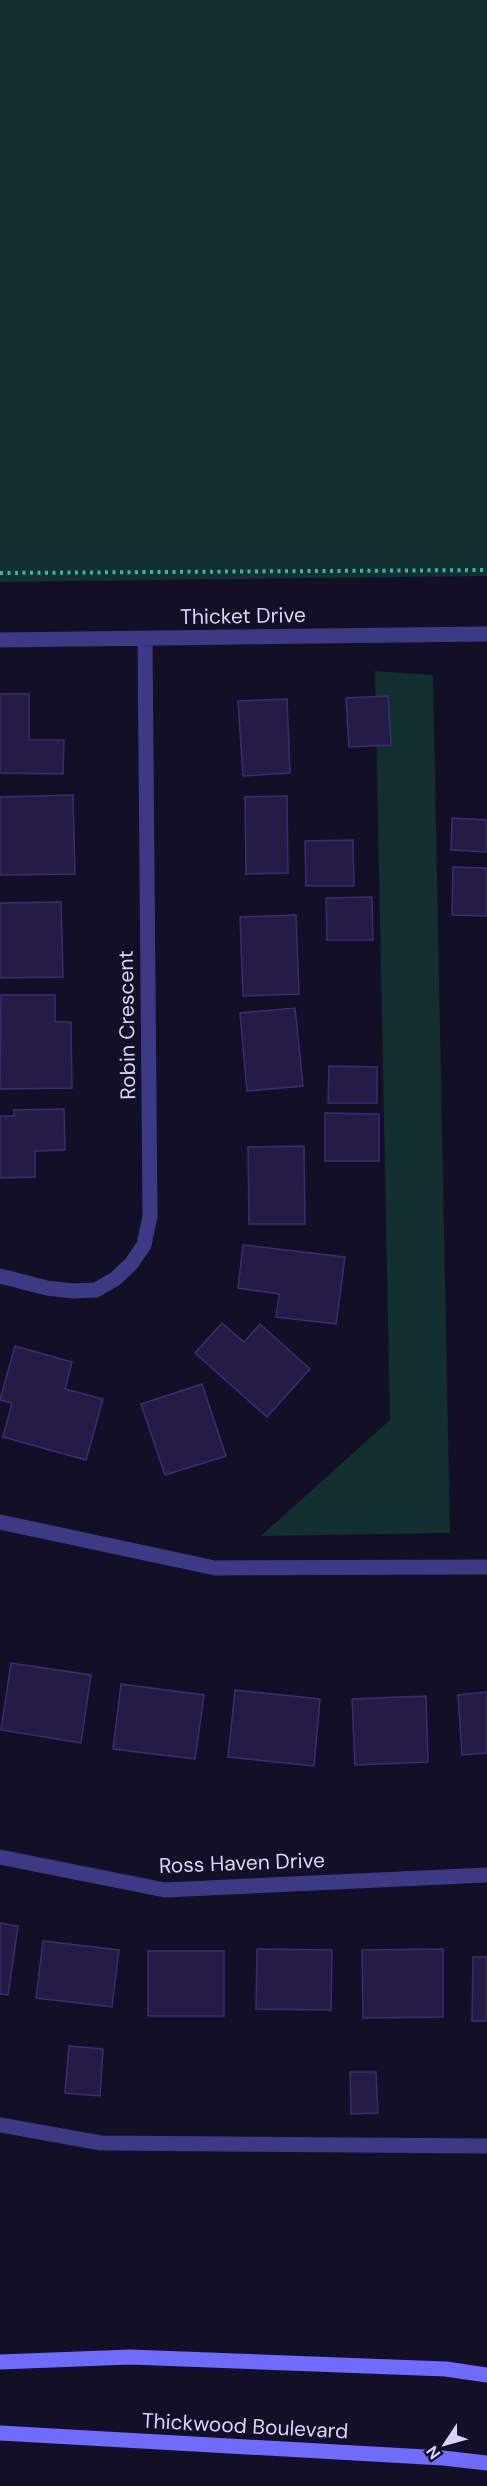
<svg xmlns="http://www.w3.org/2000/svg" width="487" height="2486" viewBox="0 0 487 2486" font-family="'DM Sans',sans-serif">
	<rect width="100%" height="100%" fill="#130f26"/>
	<path fill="#12302f" d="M 0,0 L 487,0 L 487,576 L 0,582 Z
		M 375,671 L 433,675 L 450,1533 L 261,1536 L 390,1420 Z"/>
	<path fill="#241b47" stroke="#3b2d73" stroke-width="1.5" d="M 0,694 L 29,694 L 29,740 L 64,740 L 63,774 L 0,773 Z
		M 388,696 L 391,745 L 349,747 L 346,698 Z
		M 287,699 L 290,773 L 243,776 L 238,701 Z
		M 73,795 L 75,874 L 0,875 L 0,797 Z
		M 287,796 L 288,873 L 246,874 L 245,797 Z
		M 452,818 L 487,820 L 487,852 L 451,850 Z
		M 353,840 L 354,886 L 306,886 L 305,841 Z
		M 453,867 L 487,868 L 487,916 L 452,915 Z
		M 372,897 L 373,940 L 327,940 L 326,898 Z
		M 61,902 L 63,977 L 0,978 L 0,903 Z
		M 296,915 L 299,994 L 243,996 L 240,917 Z
		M 1,995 L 55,995 L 55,1022 L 71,1022 L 72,1088 L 0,1089 Z
		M 295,1008 L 303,1086 L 247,1091 L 240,1013 Z
		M 329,1066 L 377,1067 L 377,1103 L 328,1103 Z
		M 64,1109 L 65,1150 L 35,1151 L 35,1177 L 0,1178 L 0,1116 L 14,1116 L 14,1110 Z
		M 325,1113 L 379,1114 L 379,1161 L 325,1161 Z
		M 304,1146 L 305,1224 L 249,1224 L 248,1147 Z
		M 243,1245 L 345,1257 L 336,1324 L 276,1317 L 279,1294 L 238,1288 Z
		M 222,1323 L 244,1342 L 260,1324 L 310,1369 L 267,1417 L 195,1353 Z
		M 15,1346 L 72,1362 L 65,1389 L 103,1399 L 86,1460 L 3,1437 L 12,1403 L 0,1400 Z
		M 202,1384 L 226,1456 L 165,1475 L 141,1404 Z
		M 11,1663 L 91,1675 L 81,1743 L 1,1730 Z
		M 121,1684 L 204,1695 L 195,1759 L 113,1749 Z
		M 235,1690 L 320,1699 L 314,1766 L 228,1757 Z
		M 487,1692 L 487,1753 L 462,1755 L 458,1695 Z
		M 426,1696 L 428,1762 L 355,1765 L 352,1699 Z
		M 0,1923 L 18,1926 L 8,1995 L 0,1994 Z
		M 43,1941 L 119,1950 L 112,2007 L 36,1998 Z
		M 257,1949 L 332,1950 L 331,2010 L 256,2009 Z
		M 443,1949 L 443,2017 L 363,2018 L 362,1950 Z
		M 148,1951 L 224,1951 L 224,2016 L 148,2016 Z
		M 473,1957 L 487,1957 L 487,2021 L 472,2021 Z
		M 69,2046 L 103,2049 L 100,2096 L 65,2093 Z
		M 350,2072 L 376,2072 L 378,2113 L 351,2114 Z"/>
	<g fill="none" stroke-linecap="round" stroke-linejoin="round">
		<path stroke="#2fb8b0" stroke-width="4" stroke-dasharray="3 4.5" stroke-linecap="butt" d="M 0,573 L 487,570"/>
		<path stroke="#3d3a85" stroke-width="15" d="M 0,1522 L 215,1568 L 487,1567
			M 0,2125 L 101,2143 L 487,2146"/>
		<path stroke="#3d3a85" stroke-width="15" d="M 0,640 L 487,634
			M 0,1276 L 47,1288 L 73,1291 L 96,1290 L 115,1279 L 131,1264 L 144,1245 L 150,1216 L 145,639
			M 0,1857 L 165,1890 L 487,1875"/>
		<path stroke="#6f6bff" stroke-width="15" d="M 0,2362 L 130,2357 L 446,2369 L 487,2375
			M 0,2433 L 443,2458 L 487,2463"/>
	</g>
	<g text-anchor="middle" stroke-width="4.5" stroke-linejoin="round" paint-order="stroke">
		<g font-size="21" fill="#d9d4ff" stroke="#130f26">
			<text transform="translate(243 616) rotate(-1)" y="7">Thicket Drive</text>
			<text transform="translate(127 1025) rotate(-91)" y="7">Robin Crescent</text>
			<text transform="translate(242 1863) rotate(-2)" y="7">Ross Haven Drive</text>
			<text transform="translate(245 2426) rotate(3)" y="7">Thickwood Boulevard</text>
		</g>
	</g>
	<g transform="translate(445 2444) rotate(234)" stroke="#130f26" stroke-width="4.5" paint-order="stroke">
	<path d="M0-4.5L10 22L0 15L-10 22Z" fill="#d9d4ff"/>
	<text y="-9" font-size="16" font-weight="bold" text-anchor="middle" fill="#d9d4ff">N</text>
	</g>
</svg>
